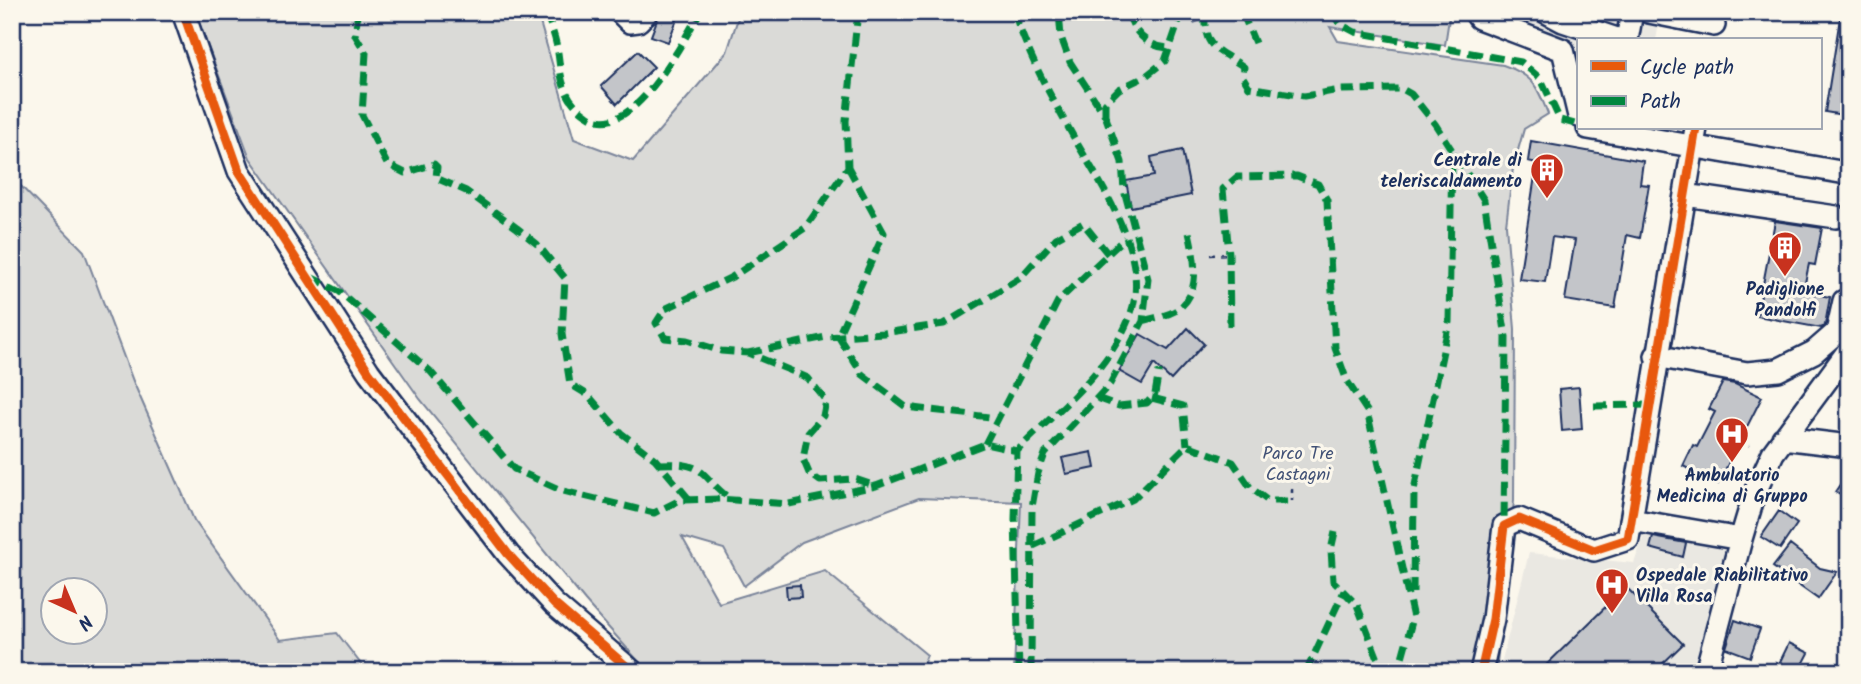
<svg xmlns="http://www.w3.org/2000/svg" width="1861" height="684" viewBox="0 0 1861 684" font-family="Kalam,sans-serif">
	<rect width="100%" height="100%" fill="#fbf7ec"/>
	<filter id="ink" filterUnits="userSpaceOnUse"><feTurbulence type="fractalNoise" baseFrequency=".0143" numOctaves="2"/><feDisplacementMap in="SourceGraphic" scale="14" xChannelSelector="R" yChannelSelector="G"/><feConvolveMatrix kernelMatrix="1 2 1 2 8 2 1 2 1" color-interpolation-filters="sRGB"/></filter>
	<g filter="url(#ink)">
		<path fill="#eae8e2" d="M 1495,12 L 1661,12 L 1656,40 L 1579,40 L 1579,48 Z
			M 1654,532 L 1724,549 L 1728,555 L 1698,672 L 1499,672 L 1529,553 L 1634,563 L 1645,533 Z"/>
		<path fill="#dadad7" stroke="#7a849a" stroke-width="2" fill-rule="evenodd" d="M 195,12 L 537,12 L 574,139 L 633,161 L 727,52 L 740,12 L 1191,12 L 1194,23 L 1217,12 L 1450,12 L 1445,45 L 1330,27 L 1338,41 L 1503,65 C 1533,75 1537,86 1548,114 L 1524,129 L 1513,168 L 1506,225 L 1515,329 L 1514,501 L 1496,672 L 1014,672 L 1021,502 L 919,498 L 802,542 L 744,586 L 724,549 L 682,537 L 719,603 L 825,571 L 927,655 L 920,672 L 648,672 L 585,601 L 420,399 L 250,158 Z
			M 12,177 L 84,251 L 133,381 L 194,520 L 280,640 L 337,633 L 367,672 L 12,672 ZM 52,590 L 94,590 L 94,632 L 52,632 Z"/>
		<path fill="#c3c5c9" stroke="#1b2f5e" stroke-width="2" d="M 660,12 L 680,12 L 668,42 L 651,36 Z
			M 1841,12 L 1849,12 L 1849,116 L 1825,112 Z
			M 638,51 L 654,67 L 617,104 L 601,86 Z
			M 1531,141 L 1643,161 L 1640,184 L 1649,185 L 1640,238 L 1627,235 L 1615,308 L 1565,300 L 1575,240 L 1552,237 L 1545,282 L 1519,279 L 1537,163 L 1528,161 Z
			M 1182,150 L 1191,195 L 1131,207 L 1126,181 L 1154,176 L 1151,157 Z
			M 1775,221 L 1822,228 L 1815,265 L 1809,264 L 1803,292 L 1830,297 L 1825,325 L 1821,328 L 1757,316 Z
			M 1188,328 L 1204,344 L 1171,380 L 1154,364 L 1142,384 L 1119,371 L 1140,334 L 1168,350 Z
			M 1723,382 L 1735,384 L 1762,397 L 1718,484 L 1683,466 L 1693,445 L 1697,447 L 1715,412 L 1709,409 Z
			M 1579,387 L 1582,429 L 1562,431 L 1559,389 Z
			M 1092,452 L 1095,468 L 1066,474 L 1062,458 Z
			M 1849,471 L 1849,500 L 1835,492 Z
			M 1779,511 L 1797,524 L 1780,549 L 1761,537 Z
			M 1653,537 L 1686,543 L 1683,557 L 1650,548 Z
			M 1790,545 L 1820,568 L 1837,572 L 1818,599 L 1773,567 Z
			M 800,585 L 801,597 L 787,598 L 786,586 Z
			M 1626,587 L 1683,644 L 1654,672 L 1539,672 Z
			M 1735,620 L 1760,629 L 1750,657 L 1726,648 Z
			M 1789,643 L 1809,653 L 1799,672 L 1775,672 Z"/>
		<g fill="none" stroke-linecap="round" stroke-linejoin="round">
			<g stroke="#1b2f5e" stroke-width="26">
				<path id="minor" d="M 183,12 L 239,171 L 369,372 L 508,554 L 554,604 L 633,672
					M 620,12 L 630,22 L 638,21 L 647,12
					M 1475,12 L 1479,18 L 1563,50 L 1579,116
					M 1546,12 L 1563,21 L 1620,40
					M 1649,12 L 1714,25
					M 1627,40 L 1632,12
					M 1588,128 L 1846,173
					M 1685,195 L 1836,217
					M 1656,356 L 1747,373 L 1778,370 L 1814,352 L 1837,332 L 1844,301
					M 1783,438 L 1849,446
					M 1631,520 L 1741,539
					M 1481,672 L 1493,619 L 1504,526 L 1519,519 L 1594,550 L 1628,539 L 1696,128
					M 1706,672 L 1741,539 L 1755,492 L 1773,453 L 1849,350"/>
			</g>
			<path stroke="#1b2f5e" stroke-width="2.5" stroke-dasharray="5 5" stroke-linecap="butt" d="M 1210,255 L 1229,254
				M 1740,441 L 1749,446
				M 1292,488 L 1292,501"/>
			<use href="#minor" stroke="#fbf7ec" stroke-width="21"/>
			<path stroke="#00873e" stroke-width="7" stroke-dasharray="14 7" stroke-linecap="butt" d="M 358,12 L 355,35 L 366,53 L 362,115 L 387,164 L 405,173 L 434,164 L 437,167 L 436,178 L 466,191 L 517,228 L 537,244 L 565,278 L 562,334 L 570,384 L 588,395 L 621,433 L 655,459 L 690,500
				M 546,12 C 549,22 554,33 556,43 C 560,58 559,77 566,91 C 570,101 578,109 587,115 C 630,146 683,41 700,12
				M 858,12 L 846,121 L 848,167 L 805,228 L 732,277 L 665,309 L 656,323 L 665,338 L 687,340 L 721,351 L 748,353 L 808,378 L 826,401 L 823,416 L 808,433 L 803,459 L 809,473 L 820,481 L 855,479 L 876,486
				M 1014,12 C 1028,55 1051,97 1073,136 C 1100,184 1151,256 1131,313 C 1110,371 1058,409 1017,451 L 1015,519 L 1019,672
				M 1128,12 C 1133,32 1147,47 1169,48
				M 1205,12 C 1203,50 1217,48 1244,67 L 1243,77 L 1249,87 L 1304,96 L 1340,90 L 1402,89 L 1411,94 L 1435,124 L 1484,200 L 1506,337 L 1504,526
				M 1242,12 L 1255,43
				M 1331,12 L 1340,24 L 1355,32 L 1521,62 L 1541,79 L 1560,120 L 1579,125
				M 1105,115 L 1105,103 L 1119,89 L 1146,76 L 1165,61 L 1182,12
				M 848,167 L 884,233 L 838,336 L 862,374 L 906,407 L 998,418
				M 311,277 L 340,292 L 430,371 L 514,469 L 563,491 L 654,513 L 680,500 L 721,499 L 789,504 L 876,486 L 985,444 L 1017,451
				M 1143,321 C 1153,318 1166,316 1175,311 C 1204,294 1194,255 1188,228
				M 1230,326 L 1229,254 L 1223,189 L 1237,177 L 1297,176 L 1318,184 L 1327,200 L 1335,348 L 1347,381 L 1367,411 L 1413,618 L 1398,672
				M 748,353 L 826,337 L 884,333 L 944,324 L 1020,278 L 1056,238 L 1083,223 L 1108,254
				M 1097,398 L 1119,406 L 1147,403 L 1155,394 L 1159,371
				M 1152,398 L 1183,406 L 1187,445
				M 1594,406 L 1648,405
				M 985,444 L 1058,301 L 1125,238
				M 660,464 C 707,462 698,474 730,499
				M 1335,532 L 1331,550 L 1333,581 L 1357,605 L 1378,659 L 1393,672
				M 1033,546 L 1133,499 L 1187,445 L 1233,462 L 1250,487 L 1268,501 L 1292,501
				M 1413,593 L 1414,490 L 1449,322 L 1452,152
				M 1031,672 L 1032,507 L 1038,473 L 1045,454 L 1110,384 L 1143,321 L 1148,279 L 1124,190 L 1122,162 L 1105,115 L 1070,62 L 1061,37 L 1059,12
				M 1306,672 L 1344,591"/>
			<g stroke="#fbf7ec" stroke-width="13">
				<path id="cycleway" d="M 183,12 L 239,171 L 369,372 L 508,554 L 554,604 L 633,672
					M 1481,672 L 1493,619 L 1504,526 L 1519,519 L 1594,550 L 1628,539 L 1696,128"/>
			</g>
			<use href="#cycleway" stroke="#e8590c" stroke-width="9"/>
		</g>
	</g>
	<defs>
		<g id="building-pin" transform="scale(1.75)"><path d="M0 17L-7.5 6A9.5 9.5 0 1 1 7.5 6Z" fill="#c8321e" stroke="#fbf7ec"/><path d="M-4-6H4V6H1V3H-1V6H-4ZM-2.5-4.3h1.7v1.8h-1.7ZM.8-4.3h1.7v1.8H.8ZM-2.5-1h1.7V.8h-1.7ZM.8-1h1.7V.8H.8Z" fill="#fff"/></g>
		<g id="hospital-pin" transform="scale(1.75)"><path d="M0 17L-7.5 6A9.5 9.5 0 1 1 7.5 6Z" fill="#c8321e" stroke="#fbf7ec"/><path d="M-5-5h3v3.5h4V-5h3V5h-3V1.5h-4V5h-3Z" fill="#fff"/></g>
	</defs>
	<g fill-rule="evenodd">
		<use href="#building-pin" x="1547" y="170"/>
		<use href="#building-pin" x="1785" y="248"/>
		<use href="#hospital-pin" x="1732" y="434"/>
		<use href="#hospital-pin" x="1612" y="585"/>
	</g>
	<g text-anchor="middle" stroke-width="6" stroke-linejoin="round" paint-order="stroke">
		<g font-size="18" font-weight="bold" fill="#1b2f5e" stroke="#fbf7ec">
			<text x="1522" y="166" text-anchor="end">Centrale di<tspan x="1522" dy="21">teleriscaldamento</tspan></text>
			<text x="1785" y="295">Padiglione<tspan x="1785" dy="21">Pandolfi</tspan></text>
			<text x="1732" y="481">Ambulatorio<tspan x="1732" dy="21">Medicina di Gruppo</tspan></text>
			<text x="1636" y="581" text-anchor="start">Ospedale Riabilitativo<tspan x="1636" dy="21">Villa Rosa</tspan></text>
		</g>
		<g font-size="18" fill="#415176" stroke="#fbf7ec">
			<text x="1298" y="459">Parco Tre<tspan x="1298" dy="21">Castagni</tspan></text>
		</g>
	</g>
	<rect width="1861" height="684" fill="none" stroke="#fbf7ec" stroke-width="42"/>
	<rect x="21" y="21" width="1819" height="642" fill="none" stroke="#1b2f5e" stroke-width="2.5" filter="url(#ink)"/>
	<rect x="1577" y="38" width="245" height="91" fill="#fbf7ec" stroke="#a1a7b3" stroke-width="2"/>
	<rect x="1591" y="61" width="35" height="10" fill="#e8590c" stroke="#a1a7b3" stroke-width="2"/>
	<text x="1640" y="74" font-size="21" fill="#1b2f5e">Cycle path</text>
	<rect x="1591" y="96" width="35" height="10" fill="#00873e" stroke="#a1a7b3" stroke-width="2"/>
	<text x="1640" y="108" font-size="21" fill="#1b2f5e">Path</text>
	<g transform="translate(74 611) rotate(136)"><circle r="33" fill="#fbf7ec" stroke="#a1a7b3" stroke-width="2"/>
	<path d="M0-5L12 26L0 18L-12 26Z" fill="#c8321e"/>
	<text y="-10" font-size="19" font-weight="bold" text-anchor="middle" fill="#1b2f5e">N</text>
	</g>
</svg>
